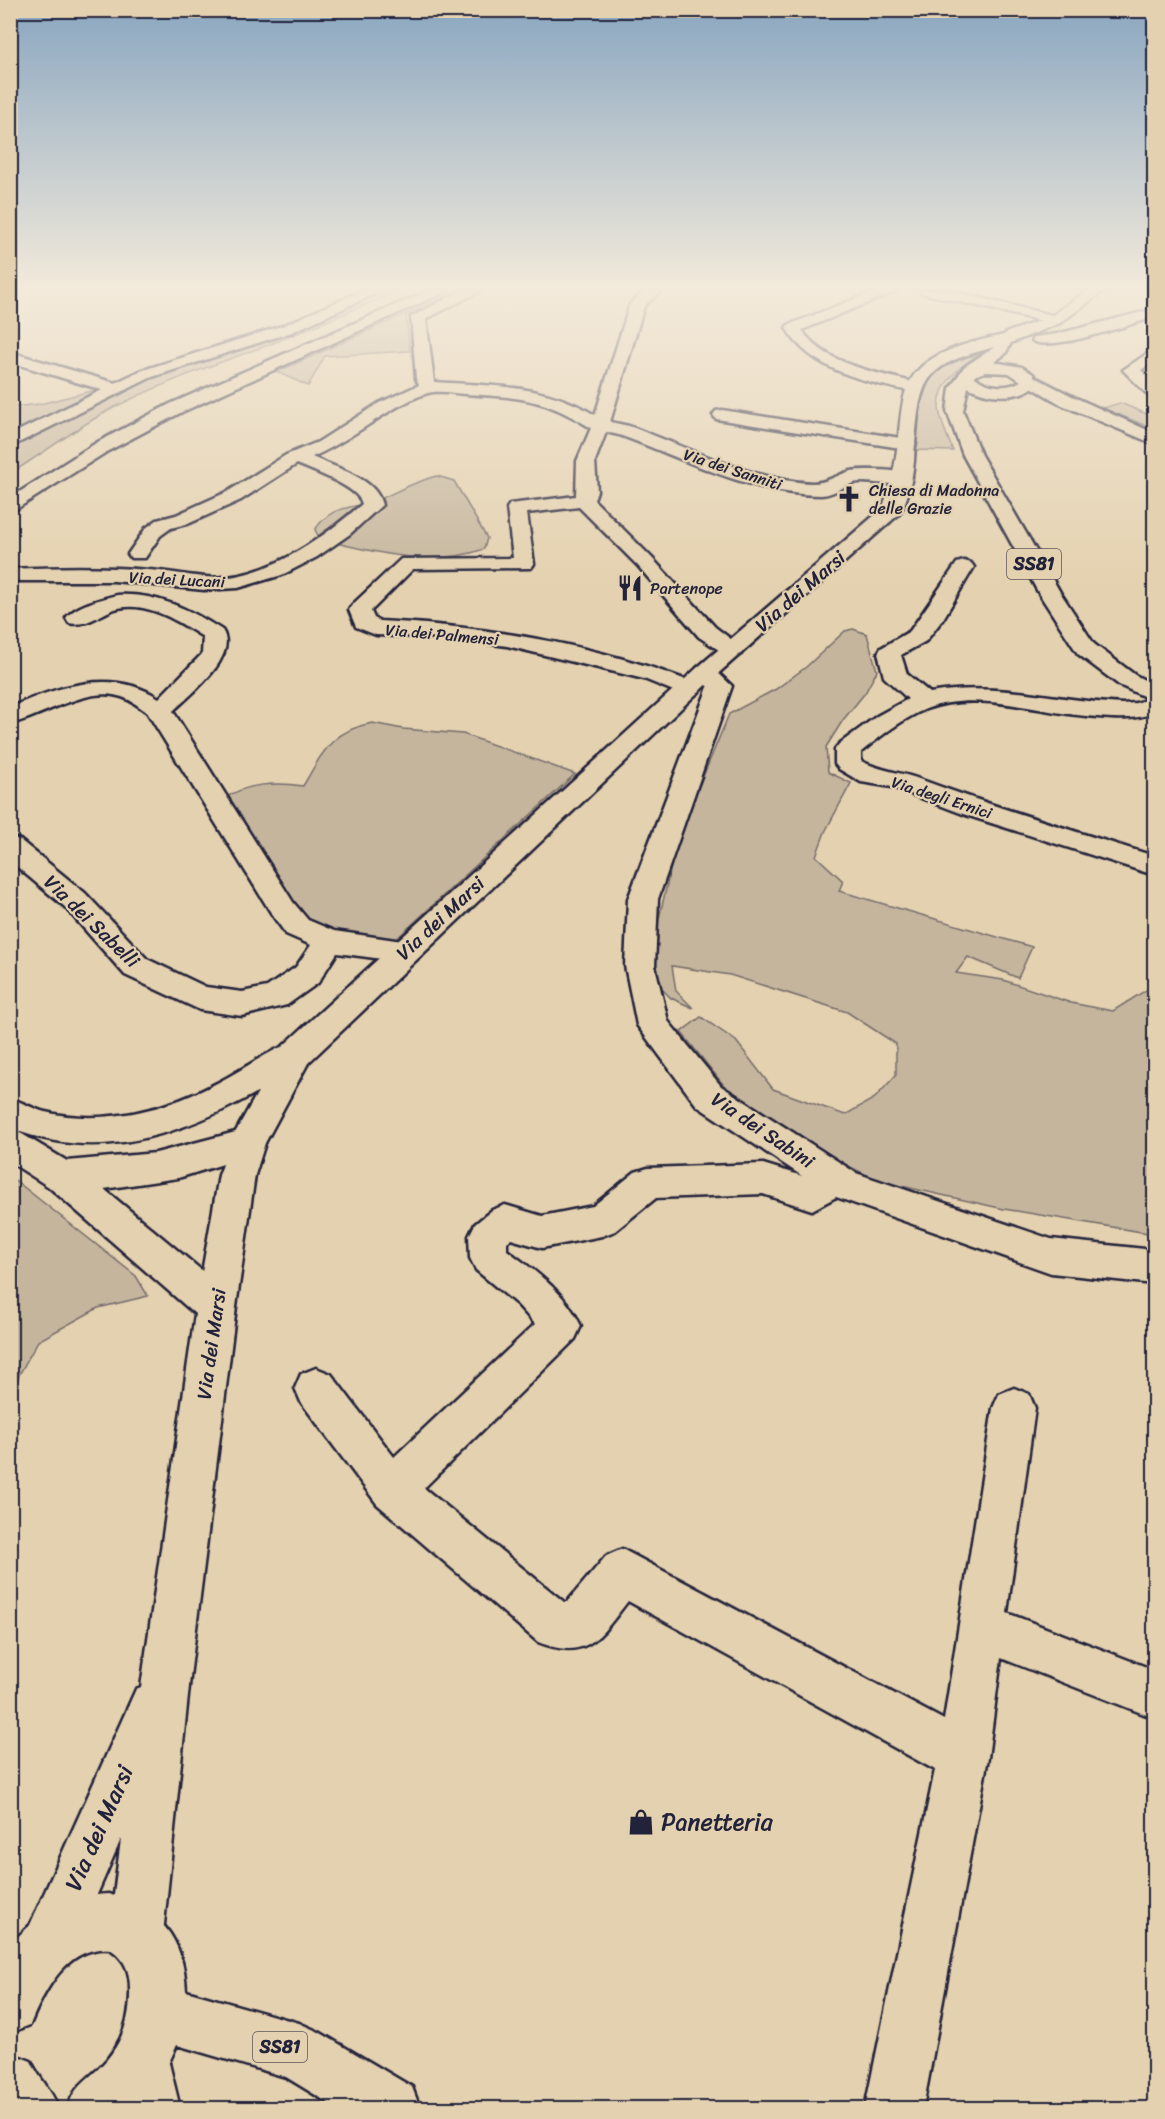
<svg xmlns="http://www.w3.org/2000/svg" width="1165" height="2119" viewBox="0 0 1165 2119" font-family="Sriracha,sans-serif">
	<rect width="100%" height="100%" fill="#e4d1af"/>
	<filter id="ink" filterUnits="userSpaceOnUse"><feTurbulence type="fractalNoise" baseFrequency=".0167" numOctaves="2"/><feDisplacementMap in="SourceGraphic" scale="12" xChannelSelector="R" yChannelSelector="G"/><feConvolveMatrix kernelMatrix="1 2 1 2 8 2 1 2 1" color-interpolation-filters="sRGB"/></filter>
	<g filter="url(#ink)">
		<path fill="#c5b59c" stroke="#746c6c" stroke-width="1.5" d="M 381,290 L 399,290 C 356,309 312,328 268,345 C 216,364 164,382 115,407 C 78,426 46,452 11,473 L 11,443 L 113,390 Z
			M 459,290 L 462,290 L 406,316 L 410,351 L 325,356 L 308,386 L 277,372 Z
			M 990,347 C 969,359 939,380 939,406 C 939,420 948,437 953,451 L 915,450 C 918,436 914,422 916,408 C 922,365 954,360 990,347 Z
			M 103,388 L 108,390 L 28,432 L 11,432 L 12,407 L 40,404 Z
			M 1120,403 L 1154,417 L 1154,429 L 1103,408 Z
			M 437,476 L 454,481 L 487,538 L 484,549 C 432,568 373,552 320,539 L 315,530 C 333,502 354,510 380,499 C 400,490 416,481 437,476 Z
			M 853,629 L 867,634 L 877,671 L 865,693 L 843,720 L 826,747 L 828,772 L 851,783 L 825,832 L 816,856 L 843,881 L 839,891 L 1032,947 L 1018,978 L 968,957 L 956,973 L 1003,980 L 1071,1003 L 1113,1011 L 1154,985 L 1154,1234 L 1004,1209 L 879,1181 L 816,1150 L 739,1104 L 681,1032 L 701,1017 L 736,1041 L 773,1089 L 845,1115 L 875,1098 L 896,1075 L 896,1044 L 847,1012 L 730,975 L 672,966 L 676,991 L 693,1008 L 671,998 L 654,981 L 651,953 L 678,837 L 729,714 L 776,689 L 806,667 L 845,631 Z
			M 372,723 L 403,729 L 463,734 L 575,774 L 393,942 L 327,936 L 299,917 L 282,883 L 225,798 C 247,783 278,782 303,786 C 323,752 331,731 372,723 Z
			M 11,1177 L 136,1276 L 148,1296 L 98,1308 L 38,1341 L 19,1375 L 11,1411 Z"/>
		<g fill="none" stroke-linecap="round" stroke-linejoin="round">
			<g stroke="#22223b" stroke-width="5">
				<path id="minor" d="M 364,290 L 383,290 L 292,332 L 152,377 L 10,447 L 10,435 L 102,390 L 10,362 L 10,352 L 115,383 L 140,371 L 282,326 Z
					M 463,290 L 482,290 L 426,319 L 434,382 C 490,386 546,384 595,415 L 630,304 L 646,290 L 662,290 L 644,306 L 610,422 L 629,426 C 684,446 754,481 812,483 C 827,483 837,475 851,471 C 861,469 907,469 912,477 C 904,489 873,481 859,482 C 846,483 835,495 821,495 C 752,495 683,458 619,435 L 606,432 L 595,461 L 597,491 L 594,500 L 652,558 L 715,627 L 744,649 L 741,654 L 725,654 L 699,637 L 638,566 L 579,507 L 527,513 L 534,564 L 531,568 L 413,569 L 371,611 L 374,618 L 380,621 C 486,626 599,645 697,684 L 701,689 L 697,694 L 681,694 L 644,679 L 507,646 L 446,638 L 376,635 L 356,627 L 349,610 L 352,605 L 401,559 L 513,558 L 507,508 L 510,504 L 576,496 L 577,461 L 591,428 C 545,398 518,397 465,394 C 454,393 438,390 428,393 C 386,407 353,440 312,457 C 335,468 376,477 382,505 L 350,534 L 317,557 L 282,575 L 238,588 L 204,590 L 114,581 L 10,581 L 10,569 C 56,567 103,566 149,570 C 179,572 210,582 240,575 C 286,565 327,534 362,504 C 359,487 313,471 297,464 L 241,500 L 190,523 L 171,528 L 160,536 L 145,558 L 131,558 L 128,554 L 146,528 L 157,520 L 176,515 L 227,492 L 286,455 L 318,442 L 379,403 L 419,385 L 416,379 L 411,317 Z
					M 878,290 L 899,290 L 802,330 C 825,366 883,374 921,384 L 923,387 L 921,390 L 915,392 C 869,383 811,371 786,328 L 788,325 Z
					M 920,290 L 946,290 L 1060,317 L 1062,320 L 1055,324 L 922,293 Z
					M 1154,309 L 1154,317 C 1135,323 1045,354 1032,340 L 1035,337 L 1057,334 Z
					M 1154,349 L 1154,361 L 1141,370 L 1154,383 L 1154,397 L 1148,395 L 1123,370 Z
					M 722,410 L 907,439 L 916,444 L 907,449 L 716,419 L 713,415 L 716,411 Z
					M 964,561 L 971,563 L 974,567 L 943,619 L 926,641 L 901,655 L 907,674 L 930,693 C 994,681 1058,701 1122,704 L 1136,703 L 1154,697 L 1154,713 C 1132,721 1109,718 1086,716 C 1036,712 976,690 926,709 C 902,719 881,736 861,752 L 861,761 C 880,771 901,772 922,780 C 998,808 1077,832 1154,856 L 1154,875 L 963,814 L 892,787 L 861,782 L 839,769 L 835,764 L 835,749 L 839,744 L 877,716 L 908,699 L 884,677 L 878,653 L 881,648 L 910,631 L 957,563 Z
					M 117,595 C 157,593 189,609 222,630 C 240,656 190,695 173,711 L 293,902 L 308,920 L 334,931 L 416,943 L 420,951 L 416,959 L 405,962 L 337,953 L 318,983 L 287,1005 L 242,1016 L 200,1010 L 125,975 L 65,907 L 10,861 L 10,837 L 20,840 L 85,893 L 147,959 L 206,987 L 242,992 L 267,987 L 296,967 L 311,945 L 286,934 L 273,916 L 147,712 C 138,706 129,698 118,696 C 86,687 41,717 10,724 L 10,707 C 59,687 111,667 159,698 L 202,654 L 203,637 C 178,621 143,598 112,610 C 98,616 85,627 69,623 L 66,618 C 75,605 102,599 117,595 Z
					M 705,666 L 713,668 L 732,686 L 658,899 L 655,966 L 668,1021 L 721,1086 L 856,1173 L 1051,1239 L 1154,1250 L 1154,1284 L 1051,1273 L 836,1197 L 812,1210 L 763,1194 L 656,1198 L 615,1231 L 602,1236 L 542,1248 L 511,1239 L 507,1242 L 507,1250 C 535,1271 566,1293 581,1326 L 575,1339 L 424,1488 L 564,1602 L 567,1602 L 606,1556 L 622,1549 L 944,1720 L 993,1408 L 999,1394 L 1014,1388 L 1029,1394 L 1035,1408 L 1007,1613 L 1154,1670 L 1154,1718 L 1001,1658 L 988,1758 L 923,2108 L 865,2108 L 935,1770 L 628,1601 C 600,1636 588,1662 538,1642 L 377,1504 L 301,1402 L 295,1388 L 301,1374 L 316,1368 L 331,1374 L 394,1457 L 535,1324 L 518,1305 L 476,1270 L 470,1258 L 469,1236 L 475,1224 L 492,1210 L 505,1205 L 542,1216 L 593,1206 L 635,1172 L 648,1168 L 763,1164 L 802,1176 L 697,1106 L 637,1025 L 625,966 L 628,899 L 708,687 L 693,673 L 697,668 Z
					M 140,2034 L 160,2043 L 169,2063 L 180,2108 L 122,2108 L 111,2063 L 120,2043 Z"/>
			</g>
			<g stroke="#22223b" stroke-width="5">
				<path id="secondary" d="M 1005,335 L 1013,340 L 1010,343 C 921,366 920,370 914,461 C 912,478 909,499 899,514 L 713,678 L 308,1063 L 265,1143 L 255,1175 L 236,1307 L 190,1677 L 163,1934 L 155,1953 L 136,1961 L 117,1953 L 109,1934 L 121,1839 L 67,1964 L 48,1972 L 29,1964 L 21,1945 L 136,1689 L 141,1687 L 196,1307 L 219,1175 L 235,1133 L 284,1045 L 697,668 L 883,508 C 921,408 863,362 1005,335 Z
					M 1029,374 L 1074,397 L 1154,433 L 1154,444 L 1062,405 L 1023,382 L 1021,379 L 1023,376 Z"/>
			</g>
			<g stroke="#22223b" stroke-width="5">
				<path id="primary" d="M 1088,290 L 1105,290 L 1060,323 L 1011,343 L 1005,354 L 994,362 L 1022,367 L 1033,374 L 1038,382 C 1023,401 987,398 968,387 L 963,411 L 981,455 L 1060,592 L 1094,644 L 1135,675 L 1154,685 L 1154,701 L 1119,685 L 1078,654 L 1038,592 L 963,455 L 947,411 L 950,388 L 964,367 L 993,348 L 1000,337 L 1008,332 L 1050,317 ZM 985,372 L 1009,373 L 1021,381 C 1006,390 986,387 974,376 Z
					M 108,1894 C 160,1908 184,1938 186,1991 L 299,2023 L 319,2032 L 412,2087 L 420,2108 L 337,2108 L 286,2077 L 177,2045 L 160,2082 L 141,2108 L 68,2108 C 74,2087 83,2083 98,2069 C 121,2047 131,2020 130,1989 C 130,1971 125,1959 110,1949 C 67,1945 44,1991 30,2025 L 10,2033 L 10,1946 C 34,1916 70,1896 108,1894 Z
					M 10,2053 L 31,2061 C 39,2079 52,2090 58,2108 L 10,2108 Z"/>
			</g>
			<g stroke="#22223b" stroke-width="5">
				<path id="trunk" d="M 430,290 L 449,290 L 182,412 L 108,451 L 10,513 L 10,498 L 96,443 L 170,404 Z
					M 296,1041 L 308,1045 L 312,1054 L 308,1063 C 216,1118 119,1172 10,1128 L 10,1098 C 22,1102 33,1109 45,1112 C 102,1126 168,1110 219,1082 C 244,1069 269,1050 296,1041 Z
					M 247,1129 L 259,1133 L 265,1143 L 259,1153 L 178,1178 L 104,1189 L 230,1294 L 236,1307 L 230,1320 L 216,1325 L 202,1320 L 49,1187 L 10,1162 L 10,1130 L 22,1134 L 67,1161 L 156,1153 Z"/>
			</g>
			<use href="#minor" fill="#e4d1af" fill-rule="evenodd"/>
			<use href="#secondary" fill="#e4d1af" fill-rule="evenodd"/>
			<use href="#primary" fill="#e4d1af" fill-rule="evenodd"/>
			<use href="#trunk" fill="#e4d1af" fill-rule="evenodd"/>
		</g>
	</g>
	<linearGradient id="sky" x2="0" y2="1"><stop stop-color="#89a6c0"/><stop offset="0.49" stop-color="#f3eadb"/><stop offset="1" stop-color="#f3eadb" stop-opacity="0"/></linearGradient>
	<rect width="1165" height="587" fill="url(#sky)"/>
	<defs>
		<g id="church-bare" transform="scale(2.07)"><path d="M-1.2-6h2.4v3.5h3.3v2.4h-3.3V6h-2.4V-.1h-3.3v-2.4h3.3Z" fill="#22223b" stroke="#e4d1af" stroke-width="2.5" paint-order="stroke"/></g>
		<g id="restaurant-bare" transform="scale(2.07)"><path d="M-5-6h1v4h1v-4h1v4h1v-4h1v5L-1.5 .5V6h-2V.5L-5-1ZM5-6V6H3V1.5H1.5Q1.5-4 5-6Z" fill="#22223b" stroke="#e4d1af" stroke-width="2.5" paint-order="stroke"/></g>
		<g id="shop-bare" transform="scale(2.07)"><path d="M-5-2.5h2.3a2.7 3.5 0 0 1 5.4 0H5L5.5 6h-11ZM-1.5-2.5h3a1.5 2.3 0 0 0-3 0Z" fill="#22223b" stroke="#e4d1af" stroke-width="2.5" paint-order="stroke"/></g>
	</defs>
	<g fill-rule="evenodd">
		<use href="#church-bare" x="849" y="499"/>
		<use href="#restaurant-bare" x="630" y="588"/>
		<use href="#shop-bare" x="641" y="1822"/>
	</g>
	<g text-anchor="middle" stroke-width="4.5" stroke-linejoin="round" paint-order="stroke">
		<g font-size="16" fill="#22223b" stroke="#e4d1af">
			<text transform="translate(733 469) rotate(18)" y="6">Via dei Sanniti</text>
			<text transform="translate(177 579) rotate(3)" y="6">Via dei Lucani</text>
			<text transform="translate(442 634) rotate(5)" y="6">Via dei Palmensi</text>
			<text transform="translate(942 797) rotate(18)" y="6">Via degli Ernici</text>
		</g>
		<g font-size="16" fill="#22223b" stroke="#e4d1af" text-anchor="start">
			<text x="869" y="496">Chiesa di Madonna<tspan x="869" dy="18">delle Grazie</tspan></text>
			<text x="650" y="594">Partenope</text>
		</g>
		<g fill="#e4d1af" stroke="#5c565e" stroke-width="1.5">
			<rect x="1007" y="549" width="54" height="30" rx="4.5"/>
			<rect x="253" y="2032" width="54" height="30" rx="4.5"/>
		</g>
		<g font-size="18" font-weight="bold" fill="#22223b">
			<text x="1034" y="570">SS81</text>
			<text x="280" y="2053">SS81</text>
		</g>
		<g font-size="20" fill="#22223b" stroke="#e4d1af">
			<text transform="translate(800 591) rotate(-41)" y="7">Via dei Marsi</text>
			<text transform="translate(440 918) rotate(-43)" y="7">Via dei Marsi</text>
			<text transform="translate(92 921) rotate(44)" y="7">Via dei Sabelli</text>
			<text transform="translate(763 1130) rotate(34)" y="7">Via dei Sabini</text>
			<text transform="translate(211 1344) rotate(-82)" y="7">Via dei Marsi</text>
		</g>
		<g font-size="24" fill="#22223b" stroke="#e4d1af" text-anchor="start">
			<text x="661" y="1830">Panetteria</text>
		</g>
		<g font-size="24" fill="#22223b" stroke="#e4d1af">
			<text transform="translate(99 1828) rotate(-66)" y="8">Via dei Marsi</text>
		</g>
	</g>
	<rect width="1165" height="2119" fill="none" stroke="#e4d1af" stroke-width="36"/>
	<rect x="18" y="18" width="1129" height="2083" fill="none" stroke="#22223b" stroke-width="2" filter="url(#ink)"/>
</svg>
